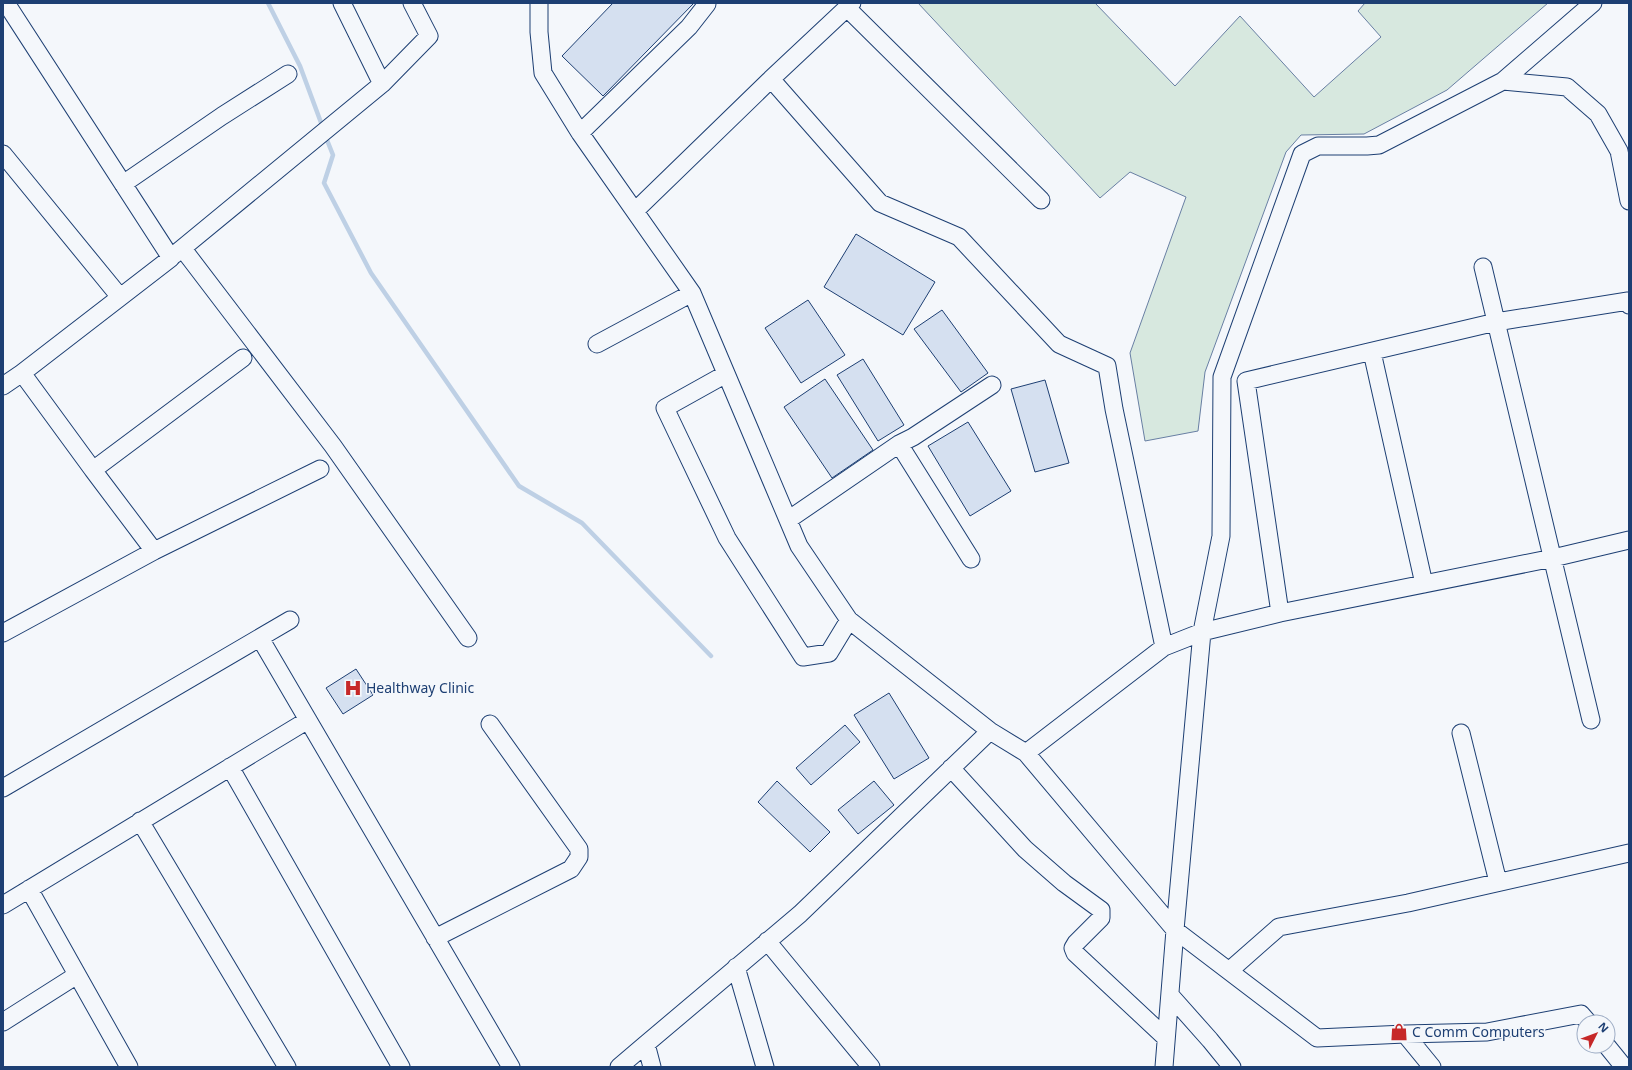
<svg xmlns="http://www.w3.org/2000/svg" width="1632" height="1070" viewBox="0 0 1632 1070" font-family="'Noto Sans',sans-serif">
	<rect width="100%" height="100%" fill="#f4f7fb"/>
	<path fill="#d7e8df" stroke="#687fa3" d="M 918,3 L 1095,3 L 1175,86 L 1240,16 L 1314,97 L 1381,37 L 1358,11 L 1365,3 L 1548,3 L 1447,90 L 1364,134 L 1301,135 L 1286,152 L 1205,372 L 1198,431 L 1145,441 L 1130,353 L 1186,197 L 1130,172 L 1100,198 Z"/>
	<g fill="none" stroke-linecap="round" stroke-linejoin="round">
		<path stroke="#bed0e5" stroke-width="4.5" d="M 268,3 L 300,66 L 323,128
			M 325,135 L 333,155 L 324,183 L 371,273 L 519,486 L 582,523 L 711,656"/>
	</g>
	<path fill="#d5e0f0" stroke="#1d3f73" d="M 613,3 L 694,3 L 603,96 L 562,56 Z
		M 856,234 L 935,282 L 903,335 L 824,287 Z
		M 808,300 L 845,355 L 801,383 L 765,328 Z
		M 942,310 L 988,373 L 961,392 L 914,329 Z
		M 863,359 L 904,425 L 878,441 L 837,375 Z
		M 825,379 L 873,450 L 832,478 L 784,407 Z
		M 1045,380 L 1069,463 L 1035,472 L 1011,389 Z
		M 968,422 L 1011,491 L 970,516 L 928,446 Z
		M 356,669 L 373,695 L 343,714 L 326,688 Z
		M 889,693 L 929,758 L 894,779 L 854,715 Z
		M 845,725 L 860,742 L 811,785 L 796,768 Z
		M 777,781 L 830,832 L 810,852 L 758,802 Z
		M 874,781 L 894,805 L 858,834 L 838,810 Z"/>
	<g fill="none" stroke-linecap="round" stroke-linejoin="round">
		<g stroke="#1d3f73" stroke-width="19">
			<path id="minor" d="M 6,3 L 171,258 L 22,373 L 93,470
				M 342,3 L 382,84
				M 539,3 L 539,32 L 543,73 L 580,133 L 692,293 L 799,546 L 849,620 L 990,731 L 1026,753 L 1175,930 L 1164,1067
				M 852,3 L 771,79 L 880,203 L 959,237 L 1059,344 L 1107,366 L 1114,409 L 1164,647
				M 847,8 L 1041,200
				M 1503,81 L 1567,87 L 1598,114 L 1619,151 L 1629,201
				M 580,133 L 689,27 L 707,4
				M 3,154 L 120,297
				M 123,184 L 222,116 L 288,74
				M 635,211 L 771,79
				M 183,249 L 333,446 L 468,638
				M 174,255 L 382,84 L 429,36 L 412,3
				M 1483,267 L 1591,720
				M 597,344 L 692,293
				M 1372,352 L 1424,584
				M 726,374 L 665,408 L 727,538 L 803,657 L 829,653 L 849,620
				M 3,386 L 22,373
				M 899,444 L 971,559
				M 788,520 L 899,444 L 913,437 L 992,385
				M 154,551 L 93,470 L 243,358
				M 1280,613 L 1246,381 L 1496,322 L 1628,301 L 1629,305
				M 3,633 L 154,551 L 320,469
				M 260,638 L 511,1067
				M 1461,733 L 1498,882
				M 1026,753 L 1164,647 L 1202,632 L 1280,613 L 1553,558 L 1629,540
				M 230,767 L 401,1067
				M 951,768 L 1025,849 L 1064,883 L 1101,910 L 1101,918 L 1076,943 L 1073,948 L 1075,953 L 1166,1038
				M 3,788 L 290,620
				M 140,821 L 287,1067
				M 29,889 L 129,1067
				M 3,905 L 308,720
				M 435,938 L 571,869 L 579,857 L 579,849 L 490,724
				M 767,941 L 871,1067
				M 736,967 L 765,1067
				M 1229,971 L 1279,927 L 1408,903 L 1629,853
				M 1170,995 L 1210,1040 L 1232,1067
				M 3,1022 L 77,975
				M 1405,1034 L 1487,1032 L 1581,1014 L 1588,1022
				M 1607,1046 L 1624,1067
				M 619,1067 L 646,1044
				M 652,1067 L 646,1044 L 800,914 L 990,731
				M 1432,1067 L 1405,1034 L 1317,1038 L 1175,930 L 1202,632 L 1221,536 L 1222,377 L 1302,154 L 1318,146 L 1367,146 L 1379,145 L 1503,81 L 1593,3"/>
		</g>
		<use href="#minor" stroke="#f4f7fb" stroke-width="17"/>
	</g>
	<defs>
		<g id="hospital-bare" transform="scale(1.38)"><path d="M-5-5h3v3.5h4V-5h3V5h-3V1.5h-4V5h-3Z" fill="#c62828" stroke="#f4f7fb" stroke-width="2.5" paint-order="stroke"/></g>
		<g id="shop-bare" transform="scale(1.38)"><path d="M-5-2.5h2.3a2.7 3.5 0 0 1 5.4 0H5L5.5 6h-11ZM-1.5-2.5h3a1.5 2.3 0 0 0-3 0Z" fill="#c62828" stroke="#f4f7fb" stroke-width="2.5" paint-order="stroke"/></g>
	</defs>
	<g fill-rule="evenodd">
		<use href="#hospital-bare" x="353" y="688"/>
		<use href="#shop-bare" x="1399" y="1032"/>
	</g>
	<g text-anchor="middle" stroke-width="3" stroke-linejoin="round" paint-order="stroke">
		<g font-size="14" fill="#1d3f73" stroke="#f4f7fb" text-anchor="start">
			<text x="366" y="693">Healthway Clinic</text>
			<text x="1412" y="1037">C Comm Computers</text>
		</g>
	</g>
	<rect width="1632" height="1070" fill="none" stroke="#1d3f73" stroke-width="8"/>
	<g transform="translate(1596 1034) rotate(48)"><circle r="19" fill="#f4f7fb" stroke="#9eadc5"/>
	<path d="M0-3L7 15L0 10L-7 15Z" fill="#c62828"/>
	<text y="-6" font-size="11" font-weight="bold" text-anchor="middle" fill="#1d3f73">N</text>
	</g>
</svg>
